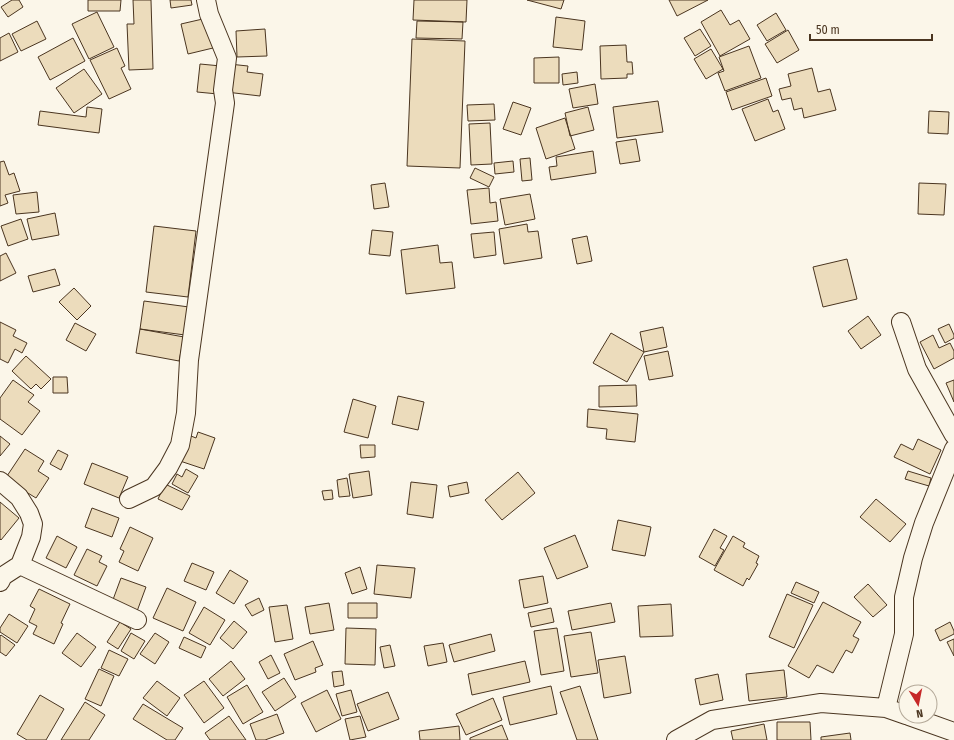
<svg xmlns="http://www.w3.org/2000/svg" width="954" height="740" viewBox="0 0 954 740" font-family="'Fira Sans Condensed',sans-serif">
	<rect width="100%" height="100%" fill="#fbf6e9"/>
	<path fill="#ecdcbc" stroke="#4a3520" d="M 12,0 L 19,0 L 23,7 L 8,17 L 1,7 Z
		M 88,0 L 121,0 L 120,11 L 88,11 Z
		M 133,0 L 151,0 L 153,69 L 129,70 L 127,24 L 134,24 Z
		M 170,0 L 191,0 L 192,5 L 171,8 Z
		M 414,0 L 467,0 L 466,22 L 413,20 Z
		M 527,0 L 564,0 L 561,9 Z
		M 669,0 L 708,0 L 677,16 Z
		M 721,10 L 730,25 L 739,20 L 750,39 L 720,56 L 701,22 Z
		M 97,12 L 114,47 L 89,59 L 72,24 Z
		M 776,13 L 786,30 L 767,41 L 757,25 Z
		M 556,17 L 585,21 L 582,50 L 553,47 Z
		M 207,18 L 213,48 L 188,54 L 181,24 Z
		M 37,21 L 46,39 L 21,51 L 12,34 Z
		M 417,21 L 463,22 L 462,39 L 416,38 Z
		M 265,29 L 267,56 L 237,57 L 236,31 Z
		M 700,29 L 711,46 L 695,56 L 684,38 Z
		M 788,30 L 799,50 L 777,63 L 765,44 Z
		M 9,33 L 18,52 L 0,61 L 0,38 Z
		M 73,38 L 85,61 L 50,80 L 38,57 Z
		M 412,39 L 465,41 L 460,168 L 407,166 Z
		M 626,45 L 627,62 L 632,62 L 633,74 L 627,74 L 627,78 L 601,79 L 600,46 Z
		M 749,46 L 761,78 L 725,91 L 718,73 L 724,71 L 719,57 Z
		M 117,48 L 125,66 L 121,68 L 131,89 L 109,99 L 90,60 Z
		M 711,49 L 723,69 L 706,79 L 694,59 Z
		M 559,57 L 559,83 L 534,83 L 534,58 Z
		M 200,64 L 221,66 L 218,94 L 197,92 Z
		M 229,64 L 248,66 L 247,72 L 263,74 L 260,96 L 226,92 Z
		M 812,68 L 818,92 L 830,89 L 836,110 L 804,118 L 802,108 L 794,110 L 791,98 L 782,100 L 779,89 L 791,86 L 788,74 Z
		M 84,69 L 102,94 L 74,113 L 56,88 Z
		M 577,72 L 578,83 L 563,85 L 562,74 Z
		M 766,78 L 772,96 L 732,110 L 726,92 Z
		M 595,84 L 598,104 L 573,108 L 569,89 Z
		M 768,99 L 773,112 L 778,110 L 785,129 L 755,141 L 742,109 Z
		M 658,101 L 663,132 L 617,138 L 613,107 Z
		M 513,102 L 531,108 L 521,135 L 503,129 Z
		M 494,104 L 495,120 L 468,121 L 467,105 Z
		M 87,107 L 102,109 L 99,133 L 38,125 L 40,111 L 86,117 Z
		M 588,107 L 594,130 L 570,136 L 565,113 Z
		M 929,111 L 949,112 L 948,134 L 928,133 Z
		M 565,118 L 575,149 L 546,159 L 536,128 Z
		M 490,123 L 492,164 L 471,165 L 469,124 Z
		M 636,139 L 640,161 L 620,164 L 616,142 Z
		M 593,151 L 596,173 L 551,180 L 549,167 L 557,166 L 556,157 Z
		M 530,158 L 532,180 L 522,181 L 520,159 Z
		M 4,161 L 9,175 L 14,173 L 20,191 L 5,195 L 8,203 L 0,206 L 0,162 Z
		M 513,161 L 514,172 L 495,174 L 494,163 Z
		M 475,168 L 494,177 L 489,187 L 470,178 Z
		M 385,183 L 389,207 L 374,209 L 371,185 Z
		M 919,183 L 946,184 L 944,215 L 918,214 Z
		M 489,188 L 490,203 L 496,202 L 498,221 L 471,224 L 467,190 Z
		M 37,192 L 39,212 L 16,214 L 13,195 Z
		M 530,194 L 535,219 L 505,225 L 500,199 Z
		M 55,213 L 59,235 L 32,240 L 27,219 Z
		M 21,219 L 28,239 L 8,246 L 1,226 Z
		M 527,224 L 528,232 L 538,231 L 542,258 L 504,264 L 499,229 Z
		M 154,226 L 196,231 L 188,297 L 146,292 Z
		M 372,230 L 393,232 L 390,256 L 369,254 Z
		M 494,232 L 496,255 L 474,258 L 471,234 Z
		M 587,236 L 592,261 L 577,264 L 572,239 Z
		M 438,245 L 440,263 L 452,262 L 455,288 L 406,294 L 401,250 Z
		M 6,253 L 16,273 L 0,281 L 0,256 Z
		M 847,259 L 857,299 L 823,307 L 813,267 Z
		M 55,269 L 60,285 L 33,292 L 28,276 Z
		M 74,288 L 91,306 L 77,320 L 59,302 Z
		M 144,301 L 189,307 L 185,335 L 140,329 Z
		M 868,316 L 881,335 L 861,349 L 848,331 Z
		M 0,322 L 16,330 L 13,336 L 27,343 L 22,353 L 15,349 L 8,363 L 0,359 Z
		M 75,323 L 96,334 L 86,351 L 66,340 Z
		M 949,324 L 954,335 L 954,338 L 945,343 L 938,329 Z
		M 663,327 L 667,347 L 644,352 L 640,332 Z
		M 140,329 L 184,337 L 179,361 L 136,353 Z
		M 611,333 L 644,352 L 627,382 L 593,363 Z
		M 933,335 L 939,348 L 950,343 L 954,351 L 954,358 L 934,369 L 920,342 Z
		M 668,351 L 673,376 L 649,380 L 644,356 Z
		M 26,356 L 51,379 L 41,389 L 36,384 L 31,389 L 12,371 Z
		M 53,377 L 67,377 L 68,393 L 53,393 Z
		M 13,380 L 34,395 L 28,402 L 40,411 L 22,435 L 0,419 L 0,398 Z
		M 954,380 L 954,402 L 946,383 Z
		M 636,385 L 637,406 L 599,407 L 599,386 Z
		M 398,396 L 424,402 L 418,430 L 392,424 Z
		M 353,399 L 376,406 L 368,438 L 344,432 Z
		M 588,409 L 638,414 L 635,442 L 606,439 L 607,429 L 587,427 Z
		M 198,432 L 215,438 L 204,469 L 177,460 L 186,434 L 196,438 Z
		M 0,436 L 10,444 L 0,456 Z
		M 918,439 L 941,450 L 930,474 L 894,457 L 901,444 L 913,450 Z
		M 360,445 L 375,445 L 375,457 L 361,458 Z
		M 25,449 L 44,461 L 38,471 L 49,478 L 36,498 L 5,479 Z
		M 58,450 L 68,455 L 61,470 L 50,464 Z
		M 92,463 L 128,477 L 119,498 L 84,484 Z
		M 186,469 L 198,476 L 188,493 L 172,484 L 177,474 L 182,477 Z
		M 369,471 L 372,495 L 353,498 L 349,474 Z
		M 908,471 L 931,478 L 929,486 L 905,479 Z
		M 518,472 L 535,493 L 502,520 L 485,500 Z
		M 347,478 L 350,496 L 339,497 L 337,480 Z
		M 411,482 L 437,485 L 433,518 L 407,514 Z
		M 467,482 L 469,493 L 450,497 L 448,486 Z
		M 165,484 L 190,496 L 182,510 L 158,499 Z
		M 332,490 L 333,499 L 324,500 L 322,491 Z
		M 876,499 L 906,524 L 890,542 L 860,517 Z
		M 0,502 L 19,518 L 1,540 L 0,539 Z
		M 92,508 L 119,518 L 112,537 L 85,527 Z
		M 618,520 L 651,527 L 645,556 L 612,550 Z
		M 130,527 L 153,538 L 138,571 L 119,562 L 124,551 L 120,549 Z
		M 714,529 L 727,536 L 720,548 L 724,550 L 715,566 L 699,557 Z
		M 575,535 L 588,567 L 557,579 L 544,548 Z
		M 57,536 L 77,547 L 66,568 L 46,558 Z
		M 733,536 L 745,543 L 743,547 L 759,556 L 756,563 L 758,564 L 749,580 L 747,578 L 743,586 L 714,570 Z
		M 87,549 L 102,556 L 99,562 L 107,566 L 97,586 L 74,575 Z
		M 192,563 L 214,572 L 206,590 L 184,581 Z
		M 377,565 L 415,568 L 411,598 L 374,594 Z
		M 360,567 L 367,589 L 352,594 L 345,573 Z
		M 230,570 L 248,581 L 234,604 L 216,593 Z
		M 543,576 L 548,603 L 524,608 L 519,580 Z
		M 121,578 L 146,587 L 136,614 L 111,605 Z
		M 796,582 L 819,592 L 814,603 L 791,593 Z
		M 868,584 L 887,605 L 873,617 L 854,597 Z
		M 167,588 L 196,602 L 183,631 L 153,618 Z
		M 39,589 L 70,604 L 61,623 L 63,624 L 54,644 L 33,634 L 37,626 L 29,622 L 35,609 L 30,606 Z
		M 787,594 L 813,605 L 794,648 L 769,637 Z
		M 259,598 L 264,610 L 252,616 L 245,605 Z
		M 823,602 L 861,622 L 853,636 L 859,639 L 852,653 L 846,650 L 833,673 L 817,665 L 809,678 L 788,666 Z
		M 329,603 L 334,630 L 310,634 L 305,607 Z
		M 348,603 L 377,603 L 377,618 L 348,618 Z
		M 611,603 L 615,622 L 572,630 L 568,611 Z
		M 671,604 L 673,636 L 640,637 L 638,606 Z
		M 287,605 L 293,639 L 275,642 L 269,607 Z
		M 204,607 L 225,620 L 210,645 L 189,633 Z
		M 551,608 L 554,622 L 531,627 L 528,613 Z
		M 9,614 L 28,626 L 17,643 L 0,632 L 0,628 Z
		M 234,621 L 247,632 L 233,649 L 220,638 Z
		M 120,622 L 131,629 L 118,649 L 107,642 Z
		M 950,622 L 954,631 L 954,634 L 940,641 L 935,630 Z
		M 346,628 L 376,629 L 375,665 L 345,664 Z
		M 557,628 L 564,671 L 541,675 L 534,631 Z
		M 591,632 L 598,673 L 571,677 L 564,636 Z
		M 77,633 L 96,647 L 81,667 L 62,653 Z
		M 131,633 L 145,641 L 134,659 L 121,651 Z
		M 155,633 L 169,642 L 155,664 L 140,654 Z
		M 491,634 L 495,651 L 454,662 L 449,645 Z
		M 1,635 L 15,645 L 6,656 L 0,652 L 0,636 Z
		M 184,637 L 206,647 L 201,658 L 179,648 Z
		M 954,639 L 954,656 L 947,642 Z
		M 313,641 L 323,665 L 315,668 L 316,672 L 295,680 L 284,654 Z
		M 443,643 L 447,662 L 428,666 L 424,646 Z
		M 390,645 L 395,666 L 384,668 L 380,647 Z
		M 109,650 L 128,659 L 119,676 L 101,668 Z
		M 271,655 L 280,673 L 268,679 L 259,662 Z
		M 625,656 L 631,693 L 604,698 L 598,660 Z
		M 231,661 L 245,679 L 223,696 L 209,679 Z
		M 525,661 L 530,682 L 472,695 L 468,674 Z
		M 99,669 L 114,676 L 101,706 L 85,699 Z
		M 784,670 L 787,697 L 749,701 L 746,674 Z
		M 342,671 L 344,685 L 334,687 L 332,672 Z
		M 718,674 L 723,700 L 700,705 L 695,679 Z
		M 284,678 L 296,697 L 275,711 L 262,692 Z
		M 157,681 L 180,698 L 167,716 L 143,698 Z
		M 204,681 L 224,708 L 204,723 L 184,695 Z
		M 247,685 L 263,712 L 243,724 L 227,697 Z
		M 551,686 L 557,714 L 510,725 L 503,697 Z
		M 580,686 L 598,740 L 577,740 L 560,692 Z
		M 327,690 L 341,719 L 316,732 L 301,703 Z
		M 351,690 L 357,712 L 342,716 L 336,694 Z
		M 388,692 L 399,719 L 368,731 L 357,704 Z
		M 40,695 L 64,709 L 46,740 L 27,740 L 17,734 Z
		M 493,698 L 502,720 L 466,735 L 456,714 Z
		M 85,702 L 105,715 L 89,740 L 61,740 Z
		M 143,704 L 183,728 L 175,740 L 167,740 L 133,719 Z
		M 277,714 L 284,733 L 265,740 L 256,740 L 250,724 Z
		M 229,716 L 246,740 L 210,740 L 205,733 Z
		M 360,716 L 366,737 L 350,740 L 345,719 Z
		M 777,722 L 810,722 L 811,740 L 777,740 Z
		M 764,724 L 767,740 L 733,740 L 731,731 Z
		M 502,725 L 508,740 L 470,740 L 470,738 Z
		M 459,726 L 460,740 L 420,740 L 419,731 Z
		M 850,733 L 851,740 L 821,740 L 821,737 Z"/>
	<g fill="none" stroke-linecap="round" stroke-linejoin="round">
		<g stroke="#4a3520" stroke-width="20">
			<path id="minor" d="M 901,322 L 917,369 L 954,435
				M 0,481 L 19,497 L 29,513 L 33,524 L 31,537 L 20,565
				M 129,499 L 154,487 L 168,468 L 180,445 L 186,413 L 189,360 L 225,103 L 223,90 L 227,58 L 209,14 L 206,0
				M 0,582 L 3,576 L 20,565 L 137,620
				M 886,708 L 904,634 L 904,597 L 913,558 L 924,523 L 954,449
				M 909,716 L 954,732
				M 676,740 L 712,720 L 821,703 L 886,708 L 906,715"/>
		</g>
		<use href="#minor" stroke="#fbf6e9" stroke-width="18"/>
	</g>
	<g transform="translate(918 704) rotate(170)"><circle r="19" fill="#fbf6e9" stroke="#b4a999"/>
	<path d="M0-3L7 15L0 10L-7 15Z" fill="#c62828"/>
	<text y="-6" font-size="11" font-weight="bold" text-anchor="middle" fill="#4a3520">N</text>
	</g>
	<path d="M810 34v6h122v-6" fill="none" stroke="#4a3520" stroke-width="2"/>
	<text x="816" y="34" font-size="12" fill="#4a3520" stroke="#fbf6e9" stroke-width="3" paint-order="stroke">50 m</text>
</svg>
